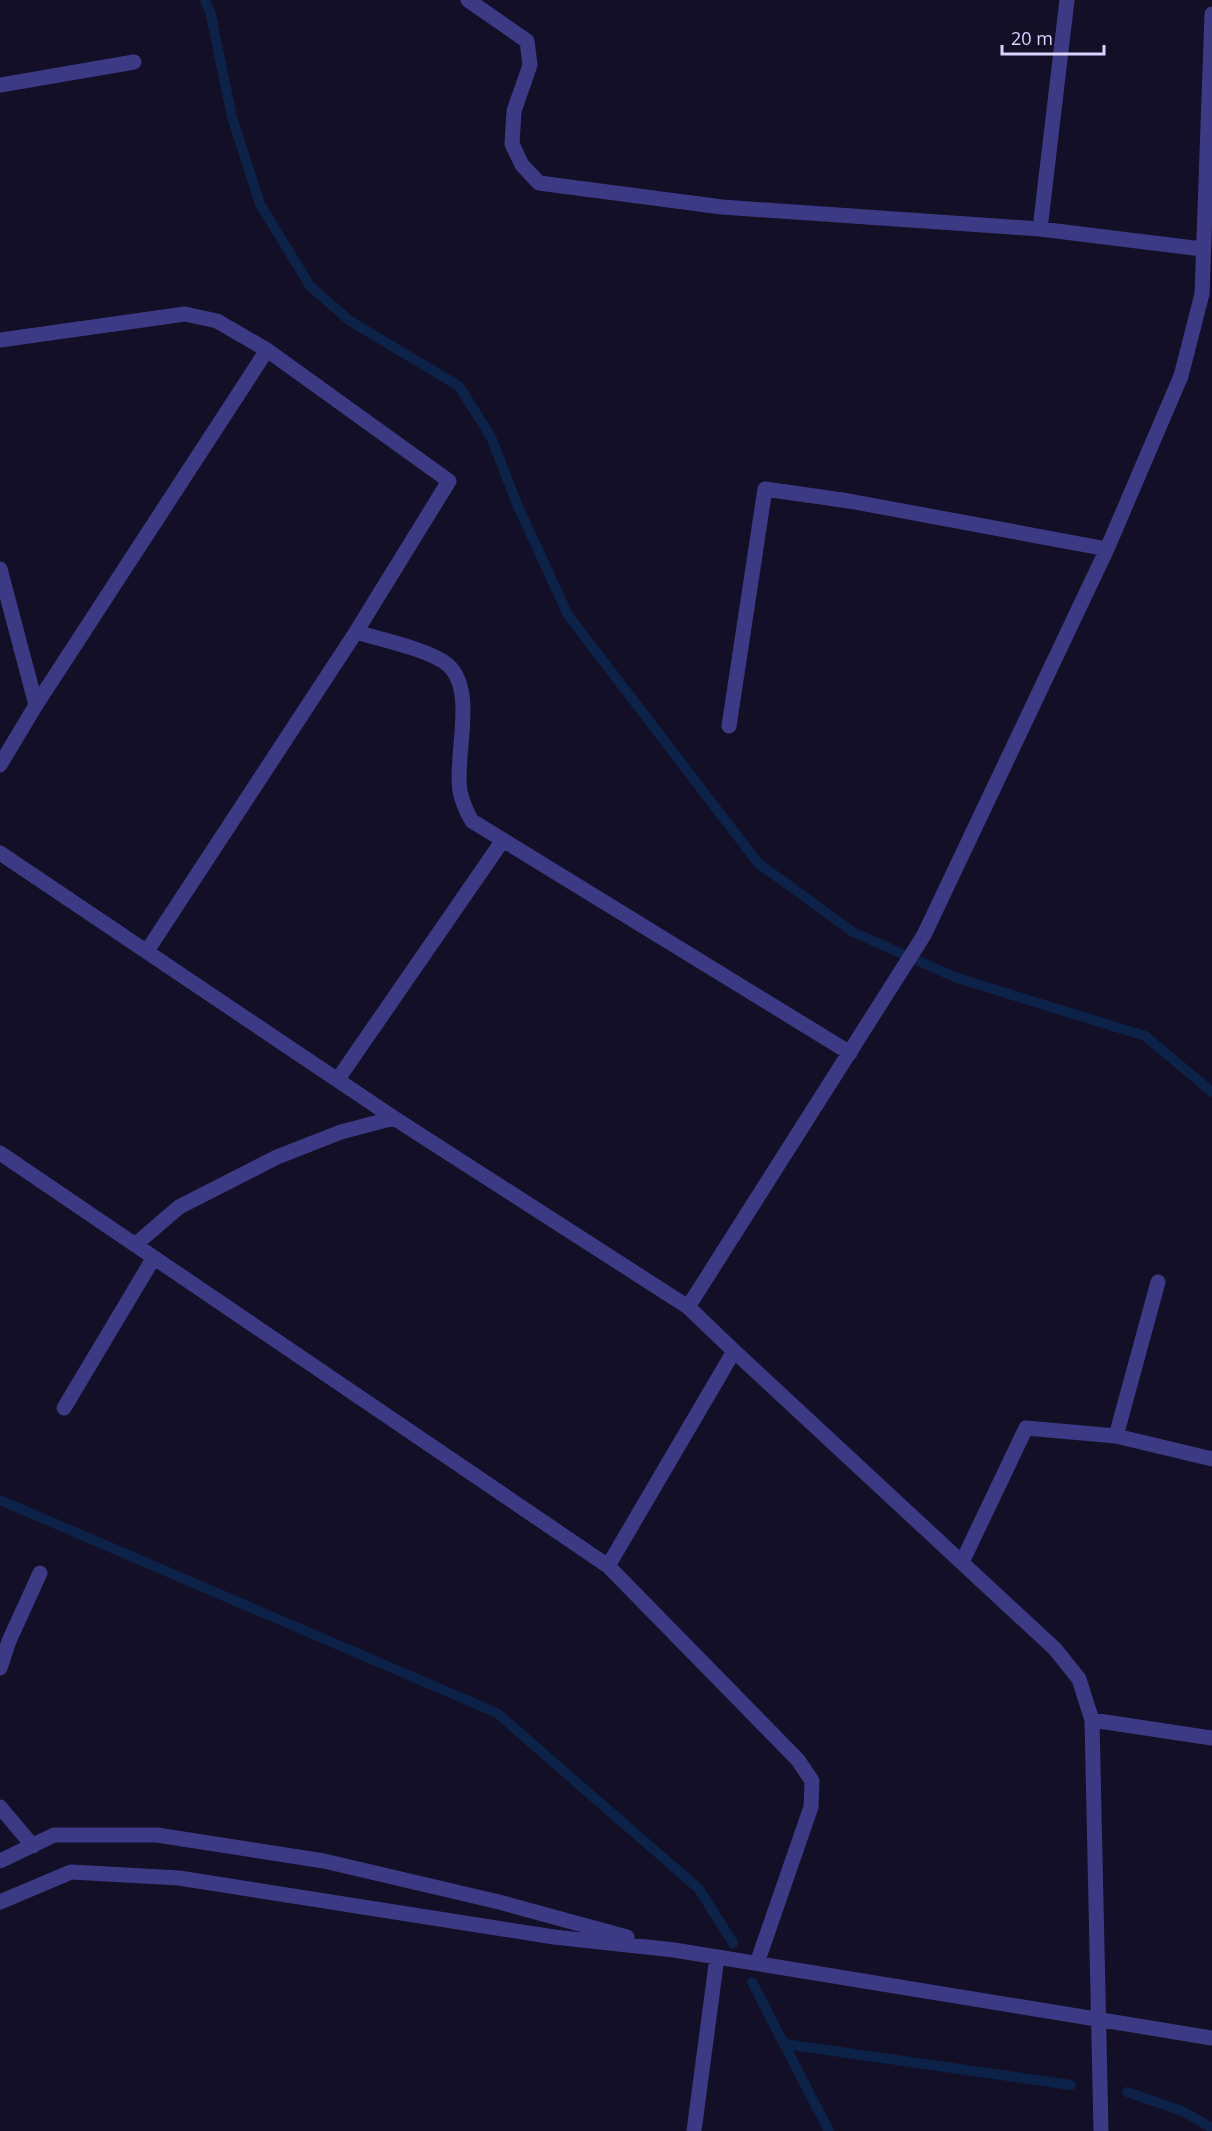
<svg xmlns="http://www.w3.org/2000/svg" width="1212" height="2131" viewBox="0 0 1212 2131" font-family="'Open Sans',sans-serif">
	<rect width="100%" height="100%" fill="#130f26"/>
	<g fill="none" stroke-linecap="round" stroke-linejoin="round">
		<path stroke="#0c2248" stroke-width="10" d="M 205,0 L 210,11 L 232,117 L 260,204 L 310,286 L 350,321 L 459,386 L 491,437 L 517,504 L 568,615 L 758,863 L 853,932 L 957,978 L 1145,1036 L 1212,1092
			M 0,1500 L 497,1713 L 699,1889 L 733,1943
			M 752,1982 L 829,2131
			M 785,2044 L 1071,2085
			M 1127,2092 L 1182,2111 L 1212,2128"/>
		<path stroke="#3d3a85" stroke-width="15" d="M 468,0 L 527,41 L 530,65 L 514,111 L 512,144 L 522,165 L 539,183 L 722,207 L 1040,229 L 1202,249
			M 0,85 L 134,62
			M 1040,229 L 1067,0
			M 0,340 L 185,314 L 217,321 L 267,350 L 449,481 L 356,632 L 147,951
			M 0,569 L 36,705
			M 356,632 C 379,639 431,650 448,665 C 477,691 454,756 460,791 C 462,802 466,811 472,821 L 850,1053
			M 729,726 L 765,489 L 849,501 L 1107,549
			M 0,765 L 36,705 L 267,350
			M 0,853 L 394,1118 L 688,1307 L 924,935 L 1107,549 L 1181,376 L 1202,294 L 1212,14
			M 338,1079 L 503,840
			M 0,1153 L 608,1566 L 798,1760 L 812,1781 L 811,1807 L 757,1963
			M 136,1244 L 179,1207 L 277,1157 L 341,1132 L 394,1118
			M 734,1351 L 1055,1649 L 1079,1679 L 1092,1720 L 1101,2131
			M 64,1408 L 153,1259
			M 1116,1436 L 1158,1282
			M 963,1560 L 1026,1428 L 1116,1436 L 1212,1459
			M 608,1566 L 734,1351 L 688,1307
			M 0,1668 L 9,1641 L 40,1573
			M 1092,1720 L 1212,1738
			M 0,1807 L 33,1846
			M 0,1861 L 54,1835 L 157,1835 L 324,1861 L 499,1902 L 627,1937
			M 0,1902 L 71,1872 L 179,1878 L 554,1937 L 674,1950 L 1212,2038
			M 694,2131 L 717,1957"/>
	</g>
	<path d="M1002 45v9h102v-9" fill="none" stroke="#d9d4ff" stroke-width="3"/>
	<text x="1011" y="45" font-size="18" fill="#d9d4ff" stroke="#130f26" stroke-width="4.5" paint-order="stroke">20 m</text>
</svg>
